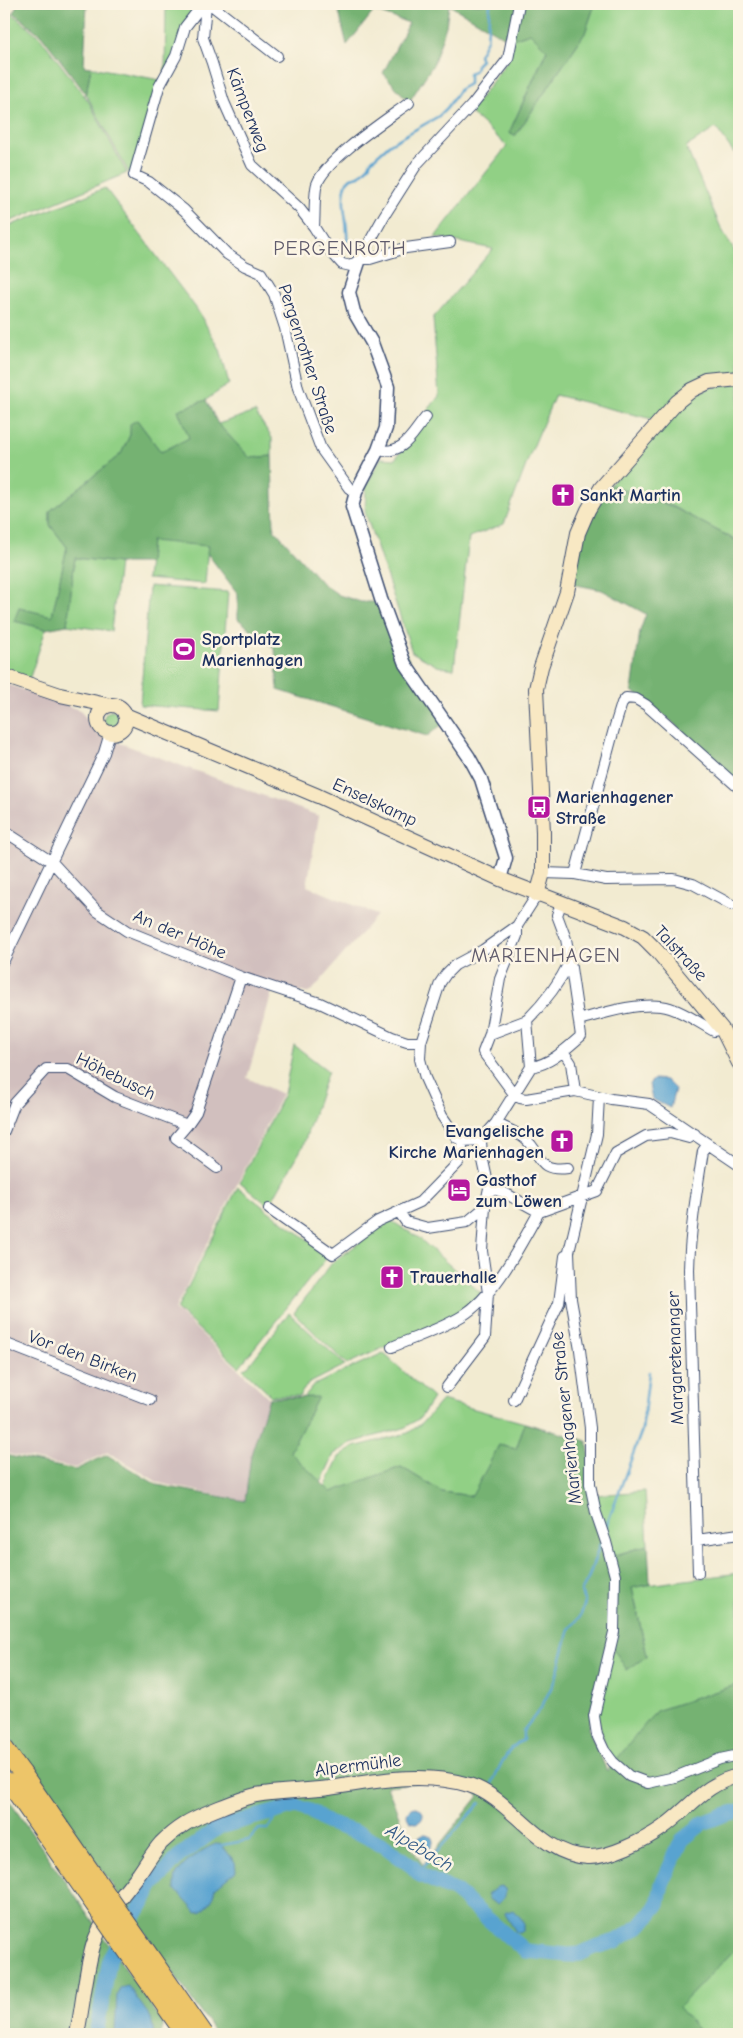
<svg xmlns="http://www.w3.org/2000/svg" width="743" height="2038" viewBox="0 0 743 2038" font-family="'Comic Neue',sans-serif">
	<rect width="100%" height="100%" fill="#fcf5e5"/>
	<filter id="ink" filterUnits="userSpaceOnUse"><feTurbulence type="fractalNoise" baseFrequency=".02" numOctaves="2"/><feDisplacementMap in="SourceGraphic" scale="10" xChannelSelector="R" yChannelSelector="G"/><feConvolveMatrix kernelMatrix="1 2 1 2 8 2 1 2 1" color-interpolation-filters="sRGB"/></filter>
	<filter id="wash" filterUnits="userSpaceOnUse"><feTurbulence type="fractalNoise" baseFrequency=".0096" numOctaves="4" result="noise"/><feDisplacementMap in="SourceGraphic" scale="20" xChannelSelector="R" yChannelSelector="G"/><feGaussianBlur stdDeviation="1.12" result="paint"/><feColorMatrix in="noise" values="0 0 0 0 0 0 0 0 0 0 0 0 0 0 0 0 0 1.4 0 .05"/><feComposite in="paint" operator="in"/></filter>
	<g filter="url(#wash)">
		<rect width="100%" height="100%" fill="#f2ebd1"/>
		<path fill="#d1bfbe" d="M 4,683 L 79,710 L 92,724 L 98,735 L 319,816 L 307,886 L 377,915 L 311,992 L 272,992 L 247,1078 L 282,1094 L 175,1309 L 269,1398 L 251,1455 L 246,1501 L 159,1483 L 108,1452 L 75,1468 L 4,1453 Z"/>
		<path fill="#91d085" stroke="#568072" d="M 166,4 L 200,4 L 165,73 Z
			M 595,4 L 739,4 L 739,150 L 734,153 L 716,128 L 686,147 L 721,228 L 739,259 L 739,375 L 704,380 L 656,420 L 555,395 L 529,457 L 504,524 L 469,537 L 454,669 L 437,666 L 412,652 L 365,512 L 366,486 L 381,458 L 395,459 L 428,417 L 425,414 L 439,396 L 433,318 L 493,249 L 435,237 L 507,146 L 470,112 L 508,60 L 513,39 L 530,33 L 547,49 L 509,133 L 515,136 L 585,33 Z
			M 4,7 L 40,37 L 89,102 L 127,173 L 4,224 Z
			M 91,67 L 160,80 L 133,173 L 129,173 L 86,94 Z
			M 105,188 L 196,308 L 220,349 L 229,384 L 206,400 L 178,410 L 190,438 L 161,452 L 137,420 L 131,424 L 130,435 L 121,454 L 50,511 L 50,525 L 67,547 L 52,617 L 19,608 L 15,621 L 46,629 L 29,680 L 4,672 L 4,228 Z
			M 739,383 L 739,542 L 671,506 L 610,485 L 677,406 L 708,388 Z
			M 255,412 L 272,438 L 272,456 L 250,458 L 218,424 Z
			M 151,540 L 208,546 L 205,584 L 147,579 Z
			M 75,558 L 119,563 L 111,631 L 67,625 Z
			M 149,586 L 228,592 L 219,711 L 140,705 Z
			M104 719a8 8 0 1 1 16 0a8 8 0 1 1-16 0Z
			M 294,1045 L 328,1071 L 303,1146 L 269,1206 L 240,1182 L 284,1094 Z
			M 238,1187 L 267,1210 L 329,1255 L 239,1367 L 177,1309 Z
			M 390,1220 L 419,1238 L 482,1294 L 461,1313 L 347,1364 L 294,1313 L 332,1263 Z
			M 289,1313 L 345,1365 L 308,1384 L 299,1396 L 271,1396 L 243,1369 L 249,1365 Z
			M 383,1353 L 433,1398 L 420,1418 L 404,1428 L 351,1443 L 334,1454 L 321,1483 L 290,1452 L 317,1398 L 304,1397 L 314,1385 Z
			M 442,1400 L 525,1423 L 516,1449 L 499,1445 L 473,1496 L 442,1492 L 401,1467 L 331,1493 L 325,1487 L 339,1457 L 354,1447 L 408,1433 L 422,1423 Z
			M 645,1491 L 648,1545 L 612,1556 L 595,1495 Z
			M 739,1573 L 739,1684 L 656,1711 L 616,1762 L 606,1748 L 597,1716 L 613,1647 L 647,1656 L 632,1587 Z
			M 739,1945 L 739,2034 L 699,2034 L 700,2032 L 678,2007 Z"/>
		<path fill="#74b272" stroke="#487068" fill-rule="evenodd" d="M 17,4 L 87,4 L 84,66 L 91,67 L 86,94 L 42,36 L 14,13 Z
			M 337,4 L 595,4 L 585,33 L 515,136 L 509,133 L 547,50 L 530,33 L 509,40 L 449,5 L 446,26 L 434,63 L 409,102 L 383,73 L 409,23 L 374,11 L 347,45 Z
			M 206,400 L 218,424 L 250,458 L 272,456 L 274,529 L 323,584 L 339,595 L 361,602 L 378,602 L 443,724 L 427,736 L 278,690 L 275,649 L 238,619 L 238,594 L 207,553 L 208,546 L 151,541 L 149,563 L 119,563 L 75,558 L 67,625 L 46,629 L 14,621 L 19,608 L 52,616 L 67,547 L 50,525 L 50,511 L 121,454 L 130,435 L 130,424 L 137,420 L 161,452 L 189,438 L 178,410 Z
			M 610,485 L 671,506 L 739,542 L 739,783 L 662,713 L 632,691 L 640,631 L 646,614 L 602,590 L 572,584 L 582,536 L 593,510 Z
			M 318,1397 L 290,1452 L 331,1492 L 401,1467 L 442,1492 L 472,1496 L 499,1445 L 516,1449 L 525,1423 L 587,1441 L 607,1558 L 648,1545 L 650,1584 L 632,1588 L 647,1656 L 627,1670 L 609,1642 L 588,1728 L 607,1771 L 656,1711 L 739,1684 L 739,1945 L 679,2007 L 700,2032 L 699,2034 L 216,2034 L 4,1730 L 4,1455 L 75,1470 L 107,1455 L 157,1485 L 245,1501 L 251,1455 L 269,1398 ZM 424,1782 L 473,1791 L 479,1796 L 423,1865 L 411,1847 L 387,1786 Z
			M 4,1793 L 163,2023 L 160,2034 L 4,2034 Z"/>
		<path fill="#58a3d0" stroke="#3a6997" d="M 654,1079 L 666,1080 L 675,1089 L 670,1108 L 652,1099 L 649,1084 Z
			M407 1815a8 8 0 1 1 16 0a8 8 0 1 1-16 0Z
			M417 1842a8 8 0 1 1 16 0a8 8 0 1 1-16 0Z
			M 220,1843 L 235,1862 L 236,1871 L 215,1888 L 212,1900 L 203,1911 L 196,1912 L 175,1889 C 175,1885 175,1880 176,1876 C 181,1864 207,1845 220,1843 Z
			M 501,1886 L 505,1889 C 507,1897 503,1899 497,1904 L 490,1900 L 487,1895 L 497,1887 Z
			M 514,1910 L 524,1922 L 524,1930 L 520,1933 L 516,1932 L 505,1914 L 506,1912 Z
			M 128,1986 L 151,2018 L 154,2034 L 115,2034 L 117,1995 L 120,1988 Z"/>
		<g fill="none" stroke-linecap="round" stroke-linejoin="round">
			<path stroke="#58a3d0" stroke-width="2.5" d="M 347,243 C 349,223 339,202 347,182 L 351,178 L 359,176 L 369,166 L 371,161 L 390,144 L 439,116 L 447,108 L 460,89 L 469,84 L 469,74 L 475,70 L 476,65 L 481,60 L 479,55 L 487,40 L 490,4
				M 606,1527 L 642,1430 L 649,1372
				M 491,1786 C 498,1770 506,1748 523,1740 L 523,1731 L 541,1708 L 556,1678 L 569,1629 L 580,1617 L 585,1603 L 581,1592 L 588,1579 L 600,1544
				M 222,1845 L 249,1840 L 259,1829 L 268,1829 L 274,1819 L 285,1813 L 287,1808
				M 415,1869 L 423,1867 L 480,1803"/>
			<path stroke="#58a3d0" stroke-width="15" d="M 96,2034 L 110,1958 L 153,1885 L 178,1857 L 219,1827 L 296,1806 L 310,1811 L 328,1823 L 361,1834 L 383,1845 L 413,1867 L 420,1875 L 455,1891 L 525,1951 L 569,1955 L 580,1954 L 595,1947 L 616,1941 L 641,1925 L 658,1904 L 662,1884 L 682,1840 L 703,1823 L 723,1815 L 739,1811"/>
		</g>
	</g>
	<g filter="url(#ink)">
		<g fill="none" stroke-linecap="round" stroke-linejoin="round">
			<g stroke="#3b4b6f" stroke-width="12">
				<path id="minor" d="M 203,4 L 185,27 L 176,56 L 159,87 L 134,175 L 149,182 L 184,210 L 227,254 L 245,266 L 261,273 L 274,294 L 285,328 L 298,388 L 321,449 L 349,488 L 356,492
					M 206,4 L 203,38 L 212,63 L 224,102 L 252,165 L 299,208 L 314,227 L 326,246 L 342,264 L 351,266 L 360,259 L 384,216 L 417,164 L 472,105 L 508,59 L 519,4
					M 210,4 L 277,56
					M 314,227 C 315,216 314,192 317,184 C 326,159 386,120 409,103
					M 360,259 L 370,259 L 406,248 L 450,242
					M 378,450 C 404,455 411,435 426,417
					M 4,831 L 52,862 L 97,911 L 127,931 L 241,977 L 320,1003 L 392,1037 L 407,1042 L 421,1042
					M 543,873 L 575,874 L 606,880 L 674,879 L 693,884 L 732,905
					M 575,874 L 614,729 L 622,703 L 626,698 L 636,699 L 646,705 L 739,788
					M 537,895 L 517,926 L 483,950 L 455,965 L 446,974 L 440,983 L 421,1042 L 420,1059 L 425,1078 L 442,1116 L 457,1138 L 463,1141 L 481,1140 L 496,1123 L 531,1067 L 527,1020 C 545,1002 559,984 570,961
					M 517,926 L 517,936 L 500,979 L 490,1034 L 483,1052 L 514,1094 L 520,1098 L 526,1099 L 575,1091 L 611,1099 L 649,1104 L 739,1165
					M 4,960 L 104,753 L 110,733
					M 579,1020 C 603,1013 645,1000 670,1008 C 686,1013 699,1023 714,1031 L 722,1029
					M 490,1034 L 527,1020
					M 563,1051 L 571,1063 L 575,1091
					M 531,1067 C 551,1064 566,1049 581,1036 L 570,961 L 566,939 L 557,915 L 561,904
					M 599,1097 L 597,1134 L 569,1252 L 571,1299 L 580,1350 L 590,1428 L 590,1484 L 596,1513 L 606,1542 L 615,1576 L 614,1632 L 594,1716 L 597,1735 L 604,1750 L 613,1762 L 629,1776 L 648,1783 L 675,1777 L 720,1759 L 739,1755
					M 496,1123 C 505,1128 516,1132 524,1138 C 544,1153 534,1172 568,1168
					M 187,1125 L 176,1138 L 217,1168
					M 4,1131 L 15,1103 L 46,1069 L 68,1069 L 115,1097 L 187,1125 L 196,1112 L 241,977
					M 489,1188 L 503,1192 L 539,1212
					M 269,1209 L 333,1254 L 378,1221 L 420,1202 L 459,1162 L 463,1141
					M 399,1212 L 406,1222 L 428,1228 L 467,1222 L 485,1207
					M 4,1343 L 150,1400
					M 392,1347 C 415,1337 441,1329 462,1316 C 496,1295 520,1245 539,1212 L 597,1191 L 616,1153 L 646,1136 L 670,1133 L 689,1138 L 695,1134
					M 447,1387 L 485,1337 L 488,1293 L 482,1251 L 485,1207 L 489,1188 L 482,1156 L 481,1140
					M 514,1400 L 559,1303 L 565,1256
					M 697,1540 L 739,1534
					M 698,1573 L 689,1270 C 690,1229 697,1190 703,1151 L 708,1144"/>
			</g>
			<g stroke="#3b4b6f" stroke-width="15">
				<path id="tertiary" d="M 360,259 L 349,292 L 354,312 L 372,343 L 388,387 L 386,428 L 378,450 L 356,492 L 352,507 L 381,599 L 405,664 L 469,757 L 481,779 L 506,858 L 500,879"/>
			</g>
			<g stroke="#3b4b6f" stroke-width="16">
				<path id="secondary" d="M 4,676 L 60,695 L 107,705
					M98 719a14 14 0 1 1 28 0a14 14 0 1 1-28 0Z
					M 125,715 L 318,796 L 500,879 L 625,927 L 643,937 L 657,951 L 722,1029 L 739,1063
					M 537,895 L 543,873 L 543,832 L 536,689 L 541,667 L 567,592 L 578,533 L 588,510 L 601,488 L 677,402 L 692,390 L 709,382 L 739,379
					M 77,2034 C 83,2005 85,1975 93,1946 C 101,1919 122,1896 139,1874 C 146,1864 153,1852 161,1843 C 168,1836 177,1829 185,1824 C 196,1816 243,1798 256,1795 C 280,1791 305,1791 329,1788 C 375,1781 423,1771 469,1785 C 512,1798 538,1855 588,1857 C 609,1858 645,1840 662,1828 C 689,1809 706,1782 739,1776"/>
			</g>
			<g stroke="#3b4b6f" stroke-width="20">
				<path id="motorway" d="M 4,1748 L 22,1773"/>
			</g>
			<use href="#minor" stroke="#fff" stroke-width="10"/>
			<use href="#tertiary" stroke="#fff" stroke-width="12"/>
			<use href="#secondary" stroke="#f8e8c3" stroke-width="14"/>
			<use href="#motorway" stroke="#edc569" stroke-width="18"/>
			<g stroke="#3b4b6f" stroke-width="20" stroke-linecap="butt">
				<path id="motorway-bridge" d="M 22,1773 L 204,2034
					M 9,1782 L 185,2034"/>
			</g>
			<use href="#motorway-bridge" stroke="#edc569" stroke-width="18"/>
		</g>
	</g>
	<defs>
		<g id="church-square" transform="scale(1.25)"><rect x="-9" y="-9" width="18" height="18" rx="4" fill="#b5179e" stroke="#fcf5e5"/><path d="M-1.2-6h2.4v3.5h3.3v2.4h-3.3V6h-2.4V-.1h-3.3v-2.4h3.3Z" fill="#fff"/></g>
		<g id="stadium-square" transform="scale(1.25)"><rect x="-9" y="-9" width="18" height="18" rx="4" fill="#b5179e" stroke="#fcf5e5"/><path d="M0-5a6.5 5 0 1 0 0 10a6.5 5 0 1 0 0-10ZM-3.5-1.8h7v3.6h-7Z" fill="#fff"/></g>
		<g id="bus-square" transform="scale(1.25)"><rect x="-9" y="-9" width="18" height="18" rx="4" fill="#b5179e" stroke="#fcf5e5"/><path d="M-5-6H5V4H4V6H2V4H-2V6H-4V4H-5ZM-3.5-4V0h7V-4ZM-3.5 1.2v1.5H-2V1.2ZM2 1.2v1.5H3.5V1.2Z" fill="#fff"/></g>
		<g id="hotel-square" transform="scale(1.25)"><rect x="-9" y="-9" width="18" height="18" rx="4" fill="#b5179e" stroke="#fcf5e5"/><path d="M-6-4.5h1.5V1H6V5H4.5V3h-9V5H-6ZM-4 0a1.8 1.8 0 1 1 3.6 0ZM.5 0V-2.5h3Q6-2.5 6 0Z" fill="#fff"/></g>
	</defs>
	<g fill-rule="evenodd">
		<use href="#church-square" x="563" y="495"/>
		<use href="#stadium-square" x="184" y="649"/>
		<use href="#bus-square" x="539" y="807"/>
		<use href="#church-square" x="562" y="1141"/>
		<use href="#hotel-square" x="459" y="1190"/>
		<use href="#church-square" x="392" y="1277"/>
	</g>
	<g text-anchor="middle" stroke-width="5" stroke-linejoin="round" paint-order="stroke">
		<g font-size="18" fill="#1b2f5e" stroke="#fcf5e5">
			<text transform="translate(248 110) rotate(69)" y="6">Kämperweg</text>
			<text transform="translate(308 359) rotate(72)" y="6">Pergenrother Straße</text>
			<text transform="translate(375 802) rotate(25)" y="6">Enselskamp</text>
			<text transform="translate(180 934) rotate(23)" y="6">An der Höhe</text>
			<text transform="translate(681 953) rotate(47)" y="6">Talstraße</text>
			<text transform="translate(116 1076) rotate(26)" y="6">Höhebusch</text>
			<text transform="translate(83 1356) rotate(21)" y="6">Vor den Birken</text>
			<text transform="translate(675 1358) rotate(-92)" y="6">Margaretenanger</text>
			<text transform="translate(566 1418) rotate(-96)" y="6">Marienhagener Straße</text>
			<text transform="translate(358 1765) rotate(-7)" y="6">Alpermühle</text>
		</g>
		<g font-size="18" font-weight="bold" fill="#1b2f5e" stroke="#fcf5e5" text-anchor="start">
			<text x="580" y="501">Sankt Martin</text>
			<text x="202" y="645">Sportplatz<tspan x="202" dy="21">Marienhagen</tspan></text>
			<text x="556" y="803">Marienhagener<tspan x="556" dy="21">Straße</tspan></text>
			<text x="544" y="1137" text-anchor="end">Evangelische<tspan x="544" dy="21">Kirche Marienhagen</tspan></text>
			<text x="476" y="1186">Gasthof<tspan x="476" dy="21">zum Löwen</tspan></text>
			<text x="410" y="1283">Trauerhalle</text>
		</g>
		<g font-size="19" font-style="italic" fill="#305886" stroke="#fcf5e5">
			<text transform="translate(420 1847) rotate(31)" y="7">Alpebach</text>
		</g>
		<g font-size="20" letter-spacing="1" fill="#5f5b6c" stroke="#fcf5e5">
			<text x="340" y="255">PERGENROTH</text>
			<text x="546" y="962">MARIENHAGEN</text>
		</g>
	</g>
	<rect width="743" height="2038" fill="none" stroke="#fcf5e5" stroke-width="20"/>
</svg>
